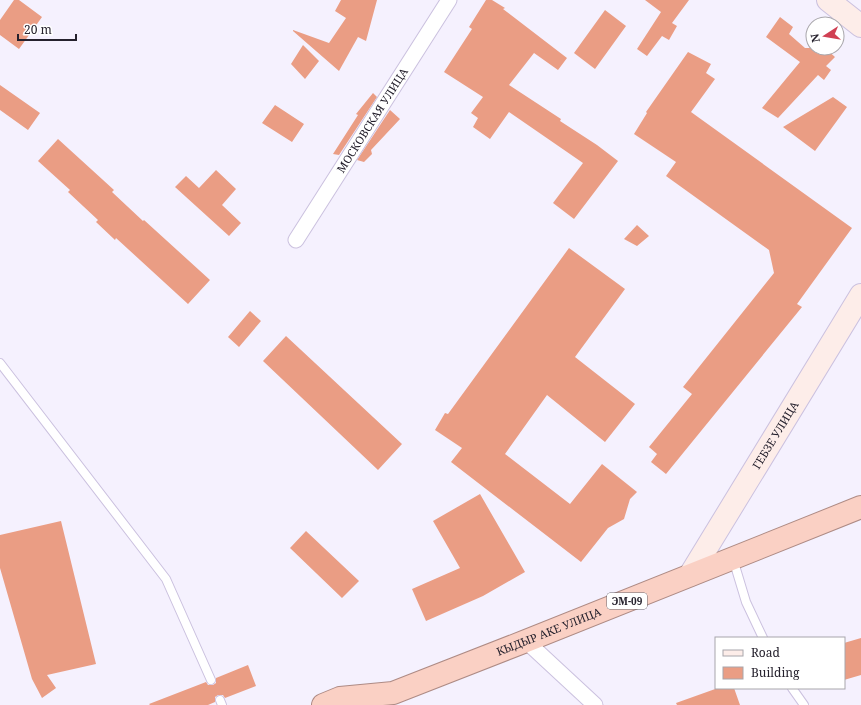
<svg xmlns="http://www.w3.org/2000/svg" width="861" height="705" viewBox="0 0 861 705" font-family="'Noto Serif',serif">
	<rect width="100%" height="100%" fill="#f5f1fe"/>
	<path fill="#ea9d84" d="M 14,0 L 19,0 L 42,17 L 19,49 L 0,35 L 0,20 Z
		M 341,0 L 377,0 L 366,41 L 358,37 L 339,71 L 293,31 L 293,30 L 329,43 L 346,18 L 335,11 Z
		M 486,0 L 492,0 L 505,8 L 503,9 L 567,58 L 558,70 L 534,53 L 509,85 L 561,119 L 560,121 L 597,145 L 618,161 L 574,219 L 553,203 L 583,163 L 509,112 L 490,139 L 473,127 L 478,118 L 471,113 L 483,97 L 444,72 L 472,29 L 469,27 Z
		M 645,0 L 689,0 L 672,23 L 677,26 L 669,40 L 662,36 L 647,56 L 637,49 L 661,12 Z
		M 605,10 L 626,26 L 595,69 L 574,53 Z
		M 780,17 L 793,27 L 789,34 L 805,48 L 825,48 L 835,57 L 826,66 L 831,70 L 824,80 L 818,75 L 778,118 L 762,108 L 790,74 L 800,62 L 766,37 Z
		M 303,45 L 319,61 L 305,79 L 291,64 Z
		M 688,52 L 711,64 L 706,73 L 715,79 L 691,112 L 852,228 L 797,304 L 802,307 L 666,474 L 651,462 L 657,454 L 649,447 L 692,394 L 683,387 L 774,273 L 769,250 L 666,176 L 676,162 L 634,134 L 647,113 L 646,112 Z
		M 0,85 L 40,113 L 28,130 L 0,110 Z
		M 373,93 L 377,97 L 339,155 L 333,154 L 358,115 L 356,114 Z
		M 833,97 L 847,107 L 815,151 L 783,127 Z
		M 275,105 L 304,124 L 292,142 L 262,123 Z
		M 390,110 L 400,119 L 371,150 L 372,154 L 364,162 L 357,160 Z
		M 58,139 L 114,190 L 112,192 L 143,221 L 144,220 L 210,280 L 188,304 L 116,238 L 115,240 L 96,222 L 98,220 L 68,192 L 70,190 L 38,161 Z
		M 216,170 L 236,189 L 222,205 L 241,223 L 229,236 L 175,187 L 186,176 L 199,188 Z
		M 637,225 L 649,236 L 637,246 L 624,239 Z
		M 569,248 L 625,289 L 575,357 L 635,404 L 605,442 L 547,395 L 505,454 L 570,504 L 602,464 L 637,492 L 630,499 L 624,519 L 608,528 L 581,562 L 451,462 L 462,448 L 435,430 L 445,413 L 448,414 Z
		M 250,311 L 261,321 L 239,347 L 228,337 Z
		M 286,336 L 402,444 L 378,470 L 263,361 Z
		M 480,494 L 525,572 L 483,596 L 426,621 L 412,589 L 460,568 L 433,521 Z
		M 61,521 L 96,664 L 47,675 L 56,688 L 42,698 L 32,679 L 0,568 L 0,535 Z
		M 306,531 L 359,581 L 342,598 L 290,548 Z
		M 861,638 L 861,675 L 844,680 L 844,643 Z
		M 248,665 L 256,686 L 225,698 L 223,695 L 218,695 L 215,697 L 215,702 L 208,705 L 150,705 L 149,704 L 206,682 L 208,685 L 213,685 L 216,683 L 216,678 Z
		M 718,688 L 734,688 L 740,705 L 677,705 L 676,703 Z"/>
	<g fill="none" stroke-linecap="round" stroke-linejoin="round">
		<g stroke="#cbc1df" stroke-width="10">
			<path id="service" d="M 0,363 L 166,579 L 211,680
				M 733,559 L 746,602 L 763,638
				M 792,688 L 804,705
				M 220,700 L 222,705"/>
		</g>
		<g stroke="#cbc1df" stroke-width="17">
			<g id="minor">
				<path id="s1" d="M 296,240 L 449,0"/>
				<path d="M 526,641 L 595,705"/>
			</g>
		</g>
		<g stroke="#cbc1df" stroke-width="24">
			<g id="secondary">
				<path d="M 828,0 L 861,26"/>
				<path id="s2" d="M 690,575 L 861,295"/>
			</g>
		</g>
		<g stroke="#ae8b85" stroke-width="24">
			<g id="trunk">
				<path id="s3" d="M 323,705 L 340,698 L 393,693 L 526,641 L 861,507"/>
			</g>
		</g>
		<use href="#service" stroke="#fff" stroke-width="8"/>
		<use href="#minor" stroke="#fff" stroke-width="15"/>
		<use href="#secondary" stroke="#fdede9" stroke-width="22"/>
		<use href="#trunk" stroke="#fad0c4" stroke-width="22"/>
	</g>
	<g text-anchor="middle" stroke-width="4" stroke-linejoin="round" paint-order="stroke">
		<rect fill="#fff" stroke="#66646c" stroke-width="1" x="607" y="593" width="40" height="16" rx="3"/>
		<g font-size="10" font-weight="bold" fill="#25212d">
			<text x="627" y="605">ЭМ-09</text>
		</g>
		<g font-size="11" fill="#25212d" stroke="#fff">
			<text dy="4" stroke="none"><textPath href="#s1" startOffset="142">МОСКОВСКАЯ УЛИЦА</textPath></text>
			<text dy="4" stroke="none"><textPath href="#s2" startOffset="164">ГЕБЗЕ УЛИЦА</textPath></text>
			<text dy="4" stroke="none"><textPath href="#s3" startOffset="239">КЫДЫР АКЕ УЛИЦА</textPath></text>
		</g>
	</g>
	<rect x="715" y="637" width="130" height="52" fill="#ffffff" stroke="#a8a6ab"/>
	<rect x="723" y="650" width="20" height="6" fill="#fdede9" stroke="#a8a6ab"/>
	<text x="751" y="657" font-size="12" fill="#25212d">Road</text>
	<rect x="723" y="667" width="20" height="12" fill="#ea9d84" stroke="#a8a6ab"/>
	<text x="751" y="677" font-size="12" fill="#25212d">Building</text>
	<g transform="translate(825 36) rotate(258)"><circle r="19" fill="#ffffff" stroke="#a8a6ab"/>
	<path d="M0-3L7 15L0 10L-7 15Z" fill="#d04053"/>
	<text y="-6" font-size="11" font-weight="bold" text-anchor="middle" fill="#25212d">N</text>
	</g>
	<path d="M18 34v6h58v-6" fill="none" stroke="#25212d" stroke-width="2"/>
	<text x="24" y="34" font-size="12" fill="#25212d" stroke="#ffffff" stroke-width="3" paint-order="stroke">20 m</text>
</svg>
